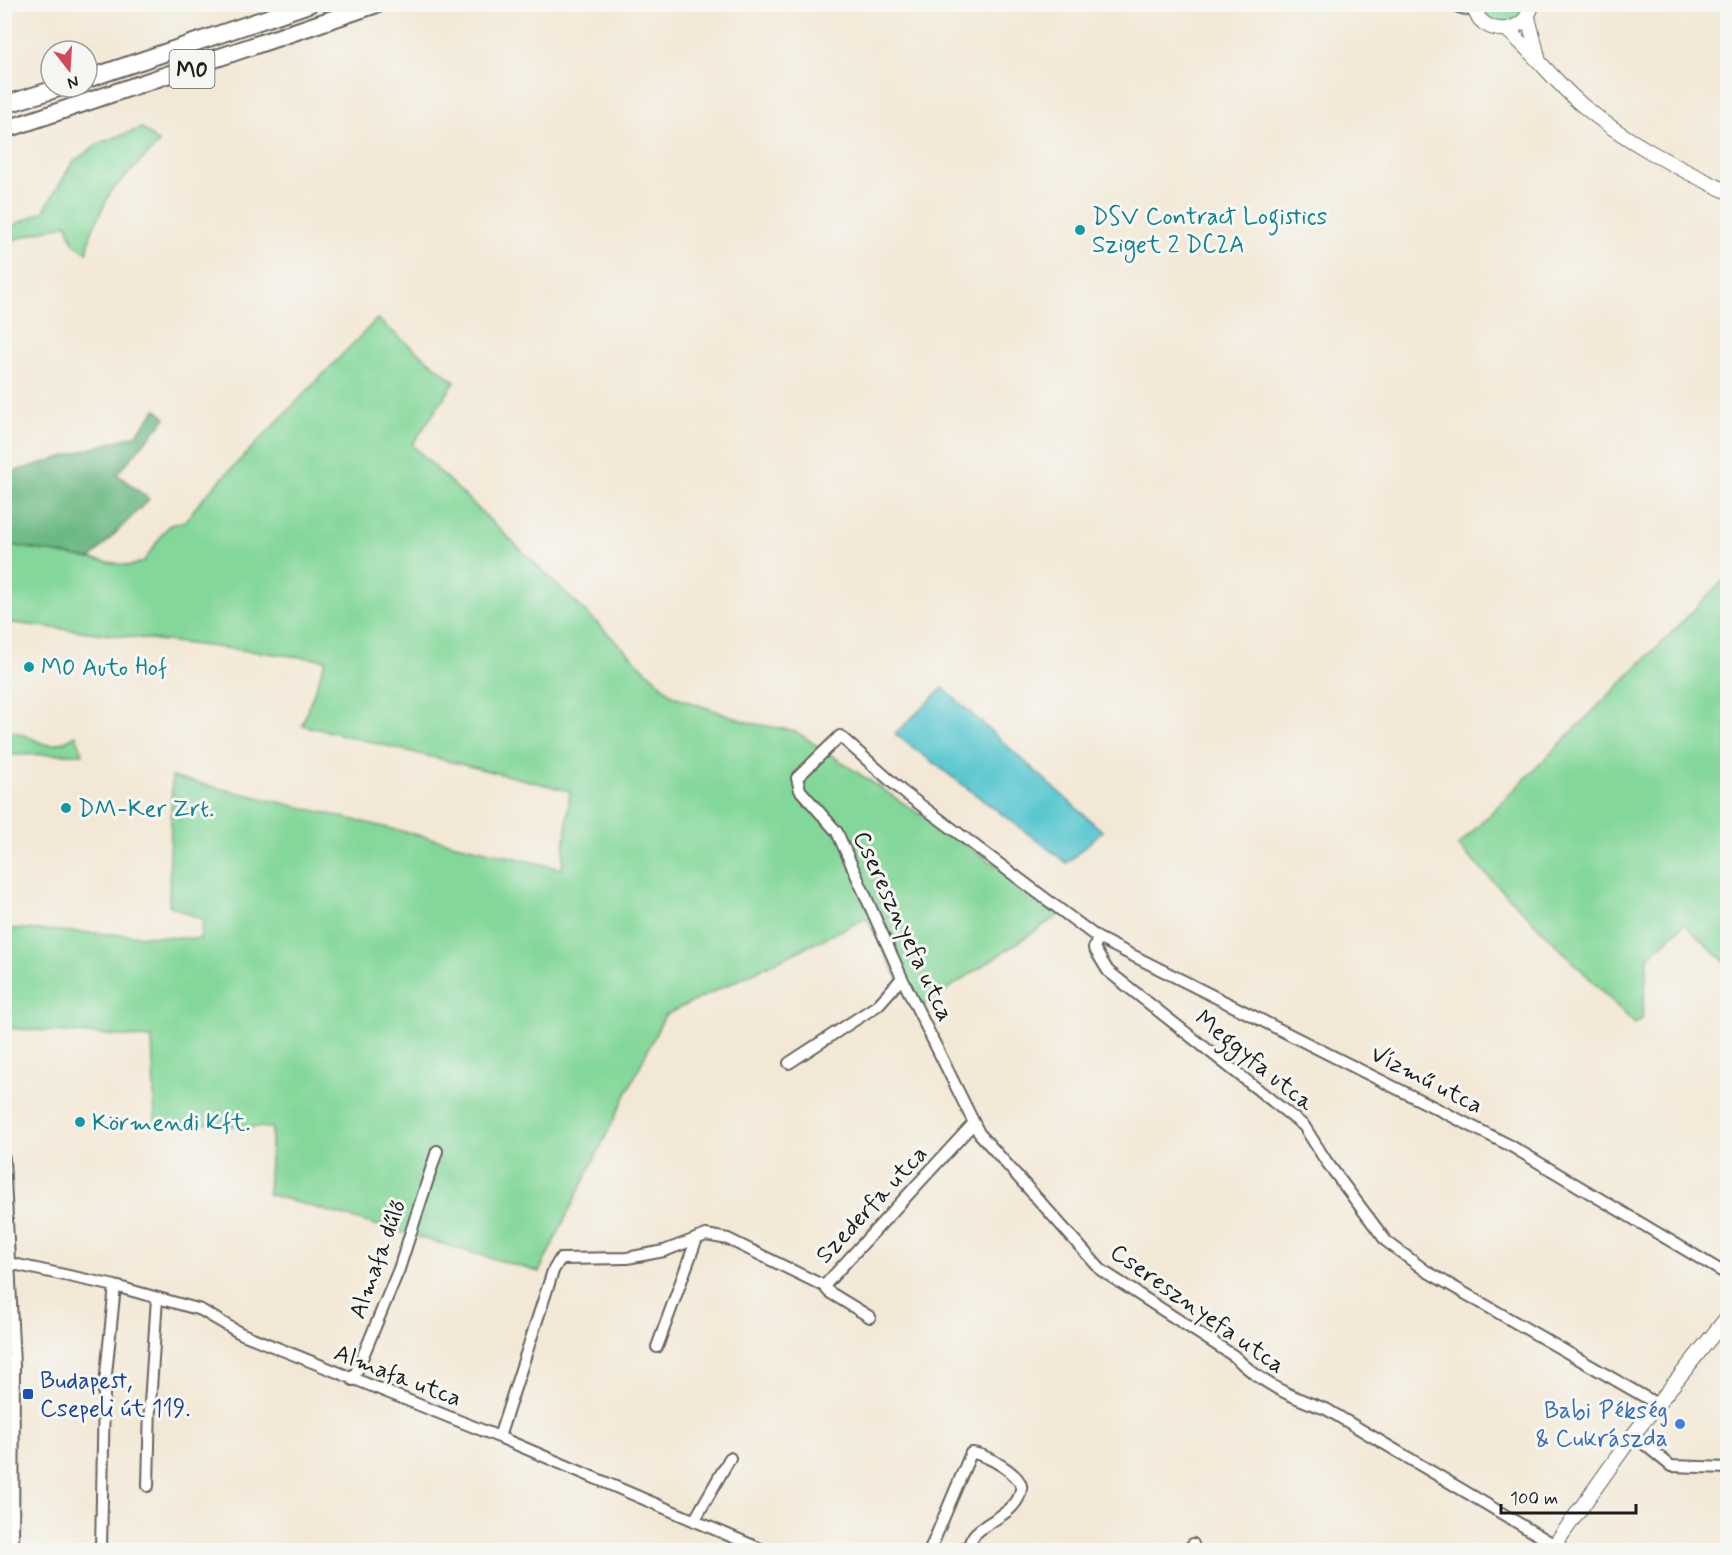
<svg xmlns="http://www.w3.org/2000/svg" width="1732" height="1555" viewBox="0 0 1732 1555" font-family="Mynerve,sans-serif">
	<rect width="100%" height="100%" fill="#f6f6f2"/>
	<filter id="ink" filterUnits="userSpaceOnUse"><feTurbulence type="fractalNoise" baseFrequency=".0167" numOctaves="2"/><feDisplacementMap in="SourceGraphic" scale="12" xChannelSelector="R" yChannelSelector="G"/><feConvolveMatrix kernelMatrix="1 2 1 2 8 2 1 2 1" color-interpolation-filters="sRGB"/></filter>
	<filter id="wash" filterUnits="userSpaceOnUse"><feTurbulence type="fractalNoise" baseFrequency=".008" numOctaves="4" result="noise"/><feDisplacementMap in="SourceGraphic" scale="24" xChannelSelector="R" yChannelSelector="G"/><feGaussianBlur stdDeviation="1.35" result="paint"/><feColorMatrix in="noise" values="0 0 0 0 0 0 0 0 0 0 0 0 0 0 0 0 0 1.4 0 .05"/><feComposite in="paint" operator="in"/></filter>
	<g filter="url(#wash)">
		<rect width="100%" height="100%" fill="#f3e8d5"/>
		<path fill="#83d79a" stroke="#507a5b" stroke-width="1.5" d="M 1478,5 L 1526,5 L 1520,17 L 1504,24 L 1487,20 Z
			M 142,128 L 159,143 L 111,191 L 91,233 L 87,253 L 73,243 L 67,224 L 5,242 L 5,229 L 43,212 L 73,162 L 99,143 Z
			M 377,319 L 455,382 L 412,445 L 673,696 L 750,723 L 795,731 L 1065,911 L 915,1011 L 867,918 L 665,1015 L 539,1272 L 268,1194 L 272,1128 L 155,1121 L 152,1038 L 5,1028 L 4,928 L 200,939 L 203,920 L 169,905 L 172,777 L 562,869 L 570,791 L 302,725 L 326,660 L 5,622 L 5,544 L 131,566 L 144,561 L 168,526 L 185,521 L 204,497 Z
			M 1727,577 L 1727,964 L 1684,924 L 1648,958 L 1642,1019 L 1635,1024 L 1458,846 Z
			M 5,714 L 6,731 C 40,733 39,758 76,735 L 83,754 L 5,755 Z"/>
		<path fill="#6ab882" stroke="#436a4f" stroke-width="1.5" d="M 156,409 L 166,418 L 117,474 L 149,499 L 90,559 L 5,544 L 5,474 L 136,435 Z"/>
		<path fill="#5ac7d0" stroke="#3b7276" stroke-width="1.5" d="M 943,688 L 1102,831 L 1067,863 L 895,734 Z"/>
	</g>
	<g filter="url(#ink)">
		<g fill="none" stroke-linecap="round" stroke-linejoin="round">
			<g stroke="#67635d" stroke-width="14">
				<path id="minor" d="M 1098,938 L 1094,948 L 1108,971 L 1304,1126 L 1326,1161 L 1386,1241 L 1426,1271 L 1657,1404
					M 789,1063 L 878,1005 L 902,978
					M 4,1158 L 14,1365 L 13,1550
					M 4,1262 L 115,1286 L 201,1310 L 240,1333 L 499,1437 L 763,1550
					M 824,1286 L 829,1292 L 870,1317
					M 657,1347 L 697,1238
					M 353,1380 L 399,1269 L 437,1151
					M 1633,1435 L 1671,1466 L 1728,1468
					M 499,1437 L 553,1271 L 560,1259 L 627,1258 L 664,1251 L 706,1235 L 728,1239 L 824,1286 L 973,1124
					M 148,1486 L 150,1404 L 157,1298
					M 694,1521 L 730,1458
					M 1555,1545 L 1326,1409 C 1290,1397 1261,1383 1234,1356 L 1101,1270 L 979,1133 L 902,978 L 837,832 L 800,790 L 797,778 L 840,736 L 902,791 L 1098,938 L 1511,1146 L 1728,1275
					M 101,1550 L 104,1394 L 115,1286
					M 930,1550 L 971,1453 C 982,1452 1024,1475 1021,1489 C 1018,1513 989,1519 975,1534 C 972,1537 970,1543 968,1547 L 958,1550
					M 1189,1550 L 1193,1544"/>
			</g>
			<g stroke="#67635d" stroke-width="16">
				<path id="major" d="M 1473,4 C 1479,38 1526,37 1532,4
					M 1528,17 L 1538,57
					M 1507,30 C 1534,53 1555,82 1582,105 C 1625,141 1676,167 1728,192
					M 1551,1550 L 1633,1435 L 1728,1316"/>
			</g>
			<g stroke="#67635d" stroke-width="20">
				<path id="highway" d="M 1459,4 L 1474,8
					M 87,79 L 309,4
					M 4,105 L 62,87
					M 4,130 L 377,4"/>
			</g>
			<use href="#minor" stroke="#fff" stroke-width="10"/>
			<use href="#major" stroke="#fff" stroke-width="14"/>
			<use href="#highway" stroke="#fff" stroke-width="16"/>
		</g>
	</g>
	<g fill="#0f9aa8" stroke="#f6f6f2" stroke-width="2">
		<circle cx="1080" cy="230" r="6"/>
		<circle cx="29" cy="667" r="6"/>
		<circle cx="66" cy="808" r="6"/>
		<circle cx="80" cy="1122" r="6"/>
	</g>
	<rect fill="#1a4fb4" stroke="#f6f6f2" stroke-width="2" x="22" y="1388" width="12" height="12" rx="3"/>
	<circle fill="#3f7fe0" stroke="#f6f6f2" stroke-width="2" cx="1680" cy="1424" r="6"/>
	<g text-anchor="middle" stroke-width="6" stroke-linejoin="round" paint-order="stroke">
		<rect fill="#f6f6f2" stroke="#5d5d5c" stroke-width="1.5" x="169.5" y="50" width="45" height="38" rx="4.5"/>
		<g font-size="22" font-weight="bold" fill="#1c1c1c">
			<text x="192" y="77">M0</text>
		</g>
		<g font-size="24" fill="#0d838f" stroke="#f6f6f2" text-anchor="start">
			<text x="1092" y="224">DSV Contract Logistics<tspan x="1092" dy="28">Sziget 2 DC2A</tspan></text>
			<text x="41" y="675">M0 Auto Hof</text>
			<text x="78" y="816">DM-Ker Zrt.</text>
			<text x="92" y="1130">Körmendi Kft.</text>
		</g>
		<g font-size="24" fill="#1c1c1c" stroke="#f6f6f2">
			<text transform="translate(904 926) rotate(65)" y="8">Cseresznyefa utca</text>
			<text transform="translate(1255 1060) rotate(39)" y="8">Meggyfa utca</text>
			<text transform="translate(1427 1079) rotate(27)" y="8">Vízmű utca</text>
			<text transform="translate(871 1204) rotate(-47)" y="8">Szederfa utca</text>
			<text transform="translate(377 1259) rotate(-70)" y="8">Almafa dűlő</text>
			<text transform="translate(1198 1308) rotate(35)" y="8">Cseresznyefa utca</text>
			<text transform="translate(398 1375) rotate(21)" y="8">Almafa utca</text>
		</g>
		<g font-size="24" fill="#164399" stroke="#f6f6f2" text-anchor="start">
			<text x="40" y="1388">Budapest,<tspan x="40" dy="28">Csepeli út 119.</tspan></text>
		</g>
		<g font-size="24" fill="#366cbe" stroke="#f6f6f2" text-anchor="end">
			<text x="1668" y="1418">Babi Pékség<tspan x="1668" dy="28">&amp; Cukrászda</tspan></text>
		</g>
	</g>
	<rect width="1732" height="1555" fill="none" stroke="#f6f6f2" stroke-width="24"/>
	<g transform="translate(69 69) rotate(163)"><circle r="28" fill="#f6f6f2" stroke="#9f9f9c" stroke-width="1.5"/>
	<path d="M0-4.5L10 22L0 15L-10 22Z" fill="#d1495b"/>
	<text y="-9" font-size="16" font-weight="bold" text-anchor="middle" fill="#1c1c1c">N</text>
	</g>
	<path d="M1501 1504v9h135v-9" fill="none" stroke="#1c1c1c" stroke-width="3"/>
	<text x="1510" y="1504" font-size="18" fill="#1c1c1c" stroke="#f6f6f2" stroke-width="4.5" paint-order="stroke">100 m</text>
</svg>
